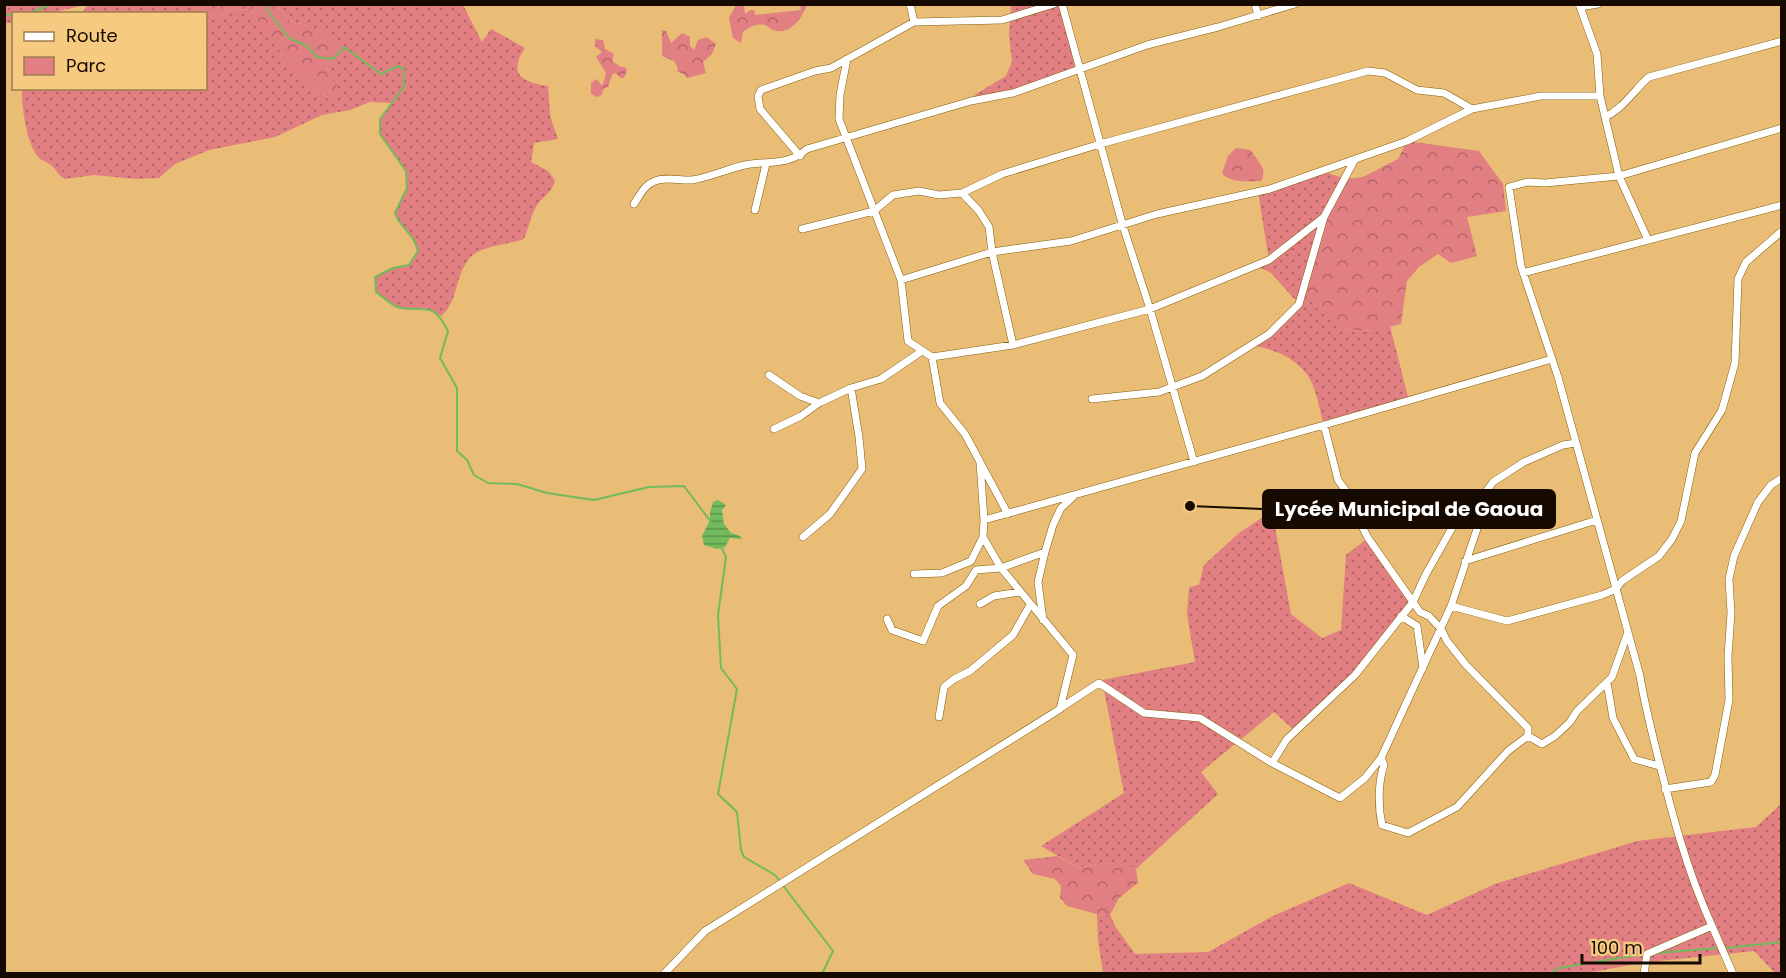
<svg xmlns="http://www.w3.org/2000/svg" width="1786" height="978" viewBox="0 0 1786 978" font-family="Poppins,sans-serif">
	<defs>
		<pattern id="green-dots" width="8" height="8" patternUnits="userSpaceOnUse" patternTransform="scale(1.5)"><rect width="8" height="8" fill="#e17f82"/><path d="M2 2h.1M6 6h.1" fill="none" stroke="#b56668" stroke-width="1.8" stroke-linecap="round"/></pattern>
		<pattern id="forest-crowns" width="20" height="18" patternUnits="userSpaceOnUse" patternTransform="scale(1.5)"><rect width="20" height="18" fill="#e17f82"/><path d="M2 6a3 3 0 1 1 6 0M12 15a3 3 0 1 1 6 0" fill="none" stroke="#b56668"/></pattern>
		<pattern id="water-rules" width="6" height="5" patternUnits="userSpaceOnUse" patternTransform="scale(1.5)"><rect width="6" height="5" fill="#72ba5c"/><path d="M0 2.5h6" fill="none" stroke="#5d954a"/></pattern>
	</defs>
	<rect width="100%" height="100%" fill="#e9bd75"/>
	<path fill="url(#green-dots)" d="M 5,4 L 85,4 L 85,5 L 51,13 L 14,14 L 13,23 L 5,23 Z
		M 88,5 L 202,5 L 190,13 L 80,14 Z
		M 277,5 L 463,5 L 482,42 L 491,29 L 525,48 C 507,75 523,82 548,86 L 550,116 L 558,139 L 534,143 L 531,162 L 548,171 L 555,180 C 552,194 542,196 536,207 C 530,217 529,228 524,239 C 510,244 487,245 474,254 C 454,270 460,301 441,316 L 425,308 L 398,308 L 376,292 L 375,277 L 393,268 L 409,265 L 418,251 C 414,233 401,231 395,213 L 407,188 L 406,171 L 380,134 L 380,119 L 391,103 L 370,102 L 350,110 L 322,115 L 275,137 L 209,150 L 175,164 L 159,178 L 136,179 L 94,175 L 65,179 C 58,176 57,170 52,166 C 48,162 43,161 39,158 C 27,146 21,105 22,89 L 206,88 L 206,21 L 212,20 L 231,10 L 250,9 C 270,41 299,78 330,100 L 331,78 L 327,67 L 344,47 L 310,26 L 290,21 Z
		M 1011,5 L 1062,5 L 1080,68 L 1041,83 L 971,101 L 976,94 L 1006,76 L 1012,62 L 1009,34 Z
		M 1323,171 L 1345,179 L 1328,317 C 1346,335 1366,333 1390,326 L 1409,401 L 1324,425 C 1320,412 1316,387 1308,376 C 1294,356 1274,350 1252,345 L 1299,304 L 1270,272 L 1254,266 L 1269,260 L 1258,192 Z
		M 1272,511 L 1291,614 L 1322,638 L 1341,630 L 1346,555 L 1368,538 L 1413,602 L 1355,675 L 1295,731 L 1274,712 L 1201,772 L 1218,794 L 1136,869 C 1116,861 1100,863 1079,868 L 1041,846 L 1124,793 L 1102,680 L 1195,662 L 1187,614 L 1189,587 L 1199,585 L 1204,565 L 1239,533 Z
		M 1781,804 L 1781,973 L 1775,973 L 1754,951 L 1640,963 L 1583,974 L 1103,973 L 1098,940 L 1097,914 L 1110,915 L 1115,926 L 1135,954 L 1208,952 L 1273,916 L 1349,883 L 1427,915 L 1495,884 L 1637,841 L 1756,827 Z"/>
	<path fill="url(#forest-crowns)" d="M 202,5 L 277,5 L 290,21 L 310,26 L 331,36 L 344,47 L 327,67 L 331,78 L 338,86 L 333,98 L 330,100 C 298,77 271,43 250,9 L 231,10 L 212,20 L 206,21 L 206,14 L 190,13 Z
		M 736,5 L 744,5 L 745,14 L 750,10 L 754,10 L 755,15 L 801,10 L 800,5 L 807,5 C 802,18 790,36 773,30 C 770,29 768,26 765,25 C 757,23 749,27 743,32 L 741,43 L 733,38 L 729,18 Z
		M 662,30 L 666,31 L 671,43 L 682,33 L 690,37 L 690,46 L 694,50 L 698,40 L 707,37 L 716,44 L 712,54 L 703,62 L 706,73 L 687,78 L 685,75 L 677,71 L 678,68 L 674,61 L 662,56 Z
		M 595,39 L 603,40 L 605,49 L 614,54 L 612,61 L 621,67 L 625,67 L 627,70 L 624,78 L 621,78 L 615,73 L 612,75 L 608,87 L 603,89 L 602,95 L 597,97 L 591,94 L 591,83 L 597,79 L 601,85 L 603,84 L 606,73 L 596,57 L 602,52 L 595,46 Z
		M 1407,141 L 1479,151 L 1503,184 L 1506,211 L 1467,217 L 1477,256 L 1451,263 L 1438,254 L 1419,267 L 1407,281 L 1401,324 L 1376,330 L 1357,331 L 1338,327 L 1313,305 L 1305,282 L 1324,217 L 1345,179 L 1363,177 L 1398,159 Z
		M 1236,148 L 1251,150 C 1256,161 1269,168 1261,181 C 1248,181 1231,184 1222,173 L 1228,156 Z
		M 1057,856 L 1079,868 C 1100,863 1116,860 1136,869 L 1138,883 L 1119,898 L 1110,915 L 1097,914 L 1067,906 L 1060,898 L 1061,886 L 1055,879 L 1033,874 L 1023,860 Z"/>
	<path fill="url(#water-rules)" d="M 718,500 L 726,505 L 722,510 L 724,524 L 731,533 L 740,536 L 742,539 L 730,538 L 725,547 L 717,549 L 704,545 L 702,536 L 710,520 L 710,513 L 713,502 Z"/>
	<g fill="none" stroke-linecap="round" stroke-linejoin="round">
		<path stroke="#72ba5c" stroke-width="2" d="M 266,4 L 269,13 L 289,38 L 307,46 L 317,57 L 333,59 L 344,47 L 381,74 L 398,66 L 404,69 L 404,87 L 380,119 L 380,134 L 406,171 L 407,188 L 395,213 C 402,231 414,233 418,251 L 409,265 L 393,268 L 375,277 L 376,292 C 383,297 393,307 401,308 C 428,312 433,301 448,331 L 440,358 L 457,388 L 457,451 L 467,460 L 474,475 L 488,483 L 517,484 L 547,493 L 594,500 L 649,487 L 684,486 L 711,522
			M 21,14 L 30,13 L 52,4
			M 4,15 L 14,14
			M 721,547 L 726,557 L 718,615 L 721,668 L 737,689 L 718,794 L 737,812 L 741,850 L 744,857 L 775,875 L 833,951 L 822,974
			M 1725,948 L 1782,942
			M 1656,953 L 1719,948
			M 1550,974 L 1559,968 L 1644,954"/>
		<g stroke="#865e09" stroke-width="8">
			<path id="street" d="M 910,4 L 914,22
				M 1062,4 L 1122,223 L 1150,309 L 1194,462
				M 1255,4 L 1258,16
				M 1579,4 L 1597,54 L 1600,96 L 1619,176 L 1648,240
				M 1580,7 L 1598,4
				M 847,59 L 840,95 L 839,119 L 901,280 L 908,341 L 932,357 L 1013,345 L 1150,309 L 1269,260 L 1324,217 L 1354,161
				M 1605,117 C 1623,109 1634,90 1649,77 L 1782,41
				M 800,156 L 760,109 L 758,96 L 761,90 L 815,71 L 831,68 L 914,22 L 1002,20 L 1054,4
				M 962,193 L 979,211 L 989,227 L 992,252 L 1013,345
				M 634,204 C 640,195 644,185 655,181 C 667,176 680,181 692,180 C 711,177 727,169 745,165 C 768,160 787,167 807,149 L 971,101 L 1013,93 L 1147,45 L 1218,27 L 1295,4
				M 755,210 L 766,164
				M 802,229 L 874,211 L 893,195 L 919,191 L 939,195 L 962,193 L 1002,174 L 1100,144 L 1368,71 L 1385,73 L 1417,90 L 1444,93 L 1472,109
				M 1523,273 L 1782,205
				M 901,280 L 992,252 L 1071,241 L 1157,214 L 1270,189 L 1407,141 L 1472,109 L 1541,96 L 1600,96
				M 769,375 L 800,396 L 819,403
				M 1092,399 L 1159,392 L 1202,376 L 1269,334 L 1299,304 L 1324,217
				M 1324,425 L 1338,480 L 1349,495 L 1350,503 L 1368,538 L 1420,612 L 1429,616 L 1441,629 L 1447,641 L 1466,665 L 1528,728 L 1528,736
				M 774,429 L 801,416 L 819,403 L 851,388 L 881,379 L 922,351
				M 981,464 L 1008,514
				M 984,520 L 1324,425 L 1552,359
				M 803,537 L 830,514 L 862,469 L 859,437 L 851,388
				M 1465,561 L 1597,520
				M 914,574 L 942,573 L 971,561 L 983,537
				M 980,604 L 994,596 L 1020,592
				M 1451,606 L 1507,621 L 1602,595 L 1616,589 L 1622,581 L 1659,556 L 1672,539 L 1681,521 L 1695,453 L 1722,410 L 1735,363 L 1738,279 L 1746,262 L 1782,231
				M 1401,616 L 1417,626 L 1423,668
				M 887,619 L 892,630 L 923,641 L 938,606 L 966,586 L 976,570 L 1001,568 L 1045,552
				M 1043,620 L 1038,582 L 1045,552 L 1053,525 L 1061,508 L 1073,497
				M 1607,682 L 1613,718 L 1634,759 L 1659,766
				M 1062,707 L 1099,683 L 1144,713 L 1200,718 L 1272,763 L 1340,798 L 1365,778 L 1381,758 L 1451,606 L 1478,526 L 1483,496 L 1493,482 L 1524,462 L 1563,445 L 1576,443
				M 939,717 L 944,687 L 954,679 L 970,671 L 1013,635 L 1030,605
				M 1528,736 L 1542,744 L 1555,736 L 1570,722 L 1577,711 L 1612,677 L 1628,632
				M 1381,758 L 1384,765 C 1378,782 1378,807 1382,825 L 1408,833 L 1457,807 L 1508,751 L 1528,736
				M 1272,763 L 1287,739 L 1355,675 L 1413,602 L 1426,574 L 1465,505 L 1482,502
				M 1665,789 L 1711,782 L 1715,775 L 1729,700 L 1728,656 L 1731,613 L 1729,579 L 1734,556 L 1758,502 L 1771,485 L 1782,478
				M 1712,926 L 1733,974
				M 664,974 L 705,931 L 1060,709 L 1073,655 L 1001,568 L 983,537 L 984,520 L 980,462 L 965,434 L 940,403 L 932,357
				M 1644,974 L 1647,954 L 1712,926 C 1686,869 1671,810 1656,749 C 1650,725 1644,701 1640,676 L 1558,377 L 1521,266 L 1509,187 L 1527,182 L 1545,183 L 1619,176 L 1782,128"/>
		</g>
		<use href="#street" stroke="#fff" stroke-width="7"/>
	</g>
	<path fill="none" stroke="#160a00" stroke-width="2" d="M1190 506L1263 509"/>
	<circle fill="#160a00" stroke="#f7ca82" stroke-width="2" cx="1190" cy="506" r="6"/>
	<rect fill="#160a00" stroke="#160a00" stroke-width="2" x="1263" y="490" width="292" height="38" rx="6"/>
	<g font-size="20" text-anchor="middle" font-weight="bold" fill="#fff">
		<text x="1409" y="516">Lycée Municipal de Gaoua</text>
	</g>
	<rect width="1786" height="978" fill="none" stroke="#160a00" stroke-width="12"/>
	<rect x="12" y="12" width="195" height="78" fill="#f7ca82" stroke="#9d7d4e" stroke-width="1.5"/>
	<rect x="24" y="32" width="30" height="9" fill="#ffffff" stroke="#9d7d4e" stroke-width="1.5"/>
	<text x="66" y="42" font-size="18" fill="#160a00">Route</text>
	<rect x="24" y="57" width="30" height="18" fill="#e17f82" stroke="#9d7d4e" stroke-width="1.5"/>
	<text x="66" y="72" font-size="18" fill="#160a00">Parc</text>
	<path d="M1582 954v9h118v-9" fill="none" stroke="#160a00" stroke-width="3"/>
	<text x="1591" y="954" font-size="18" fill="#160a00" stroke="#f7ca82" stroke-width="4.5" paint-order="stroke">100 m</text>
</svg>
